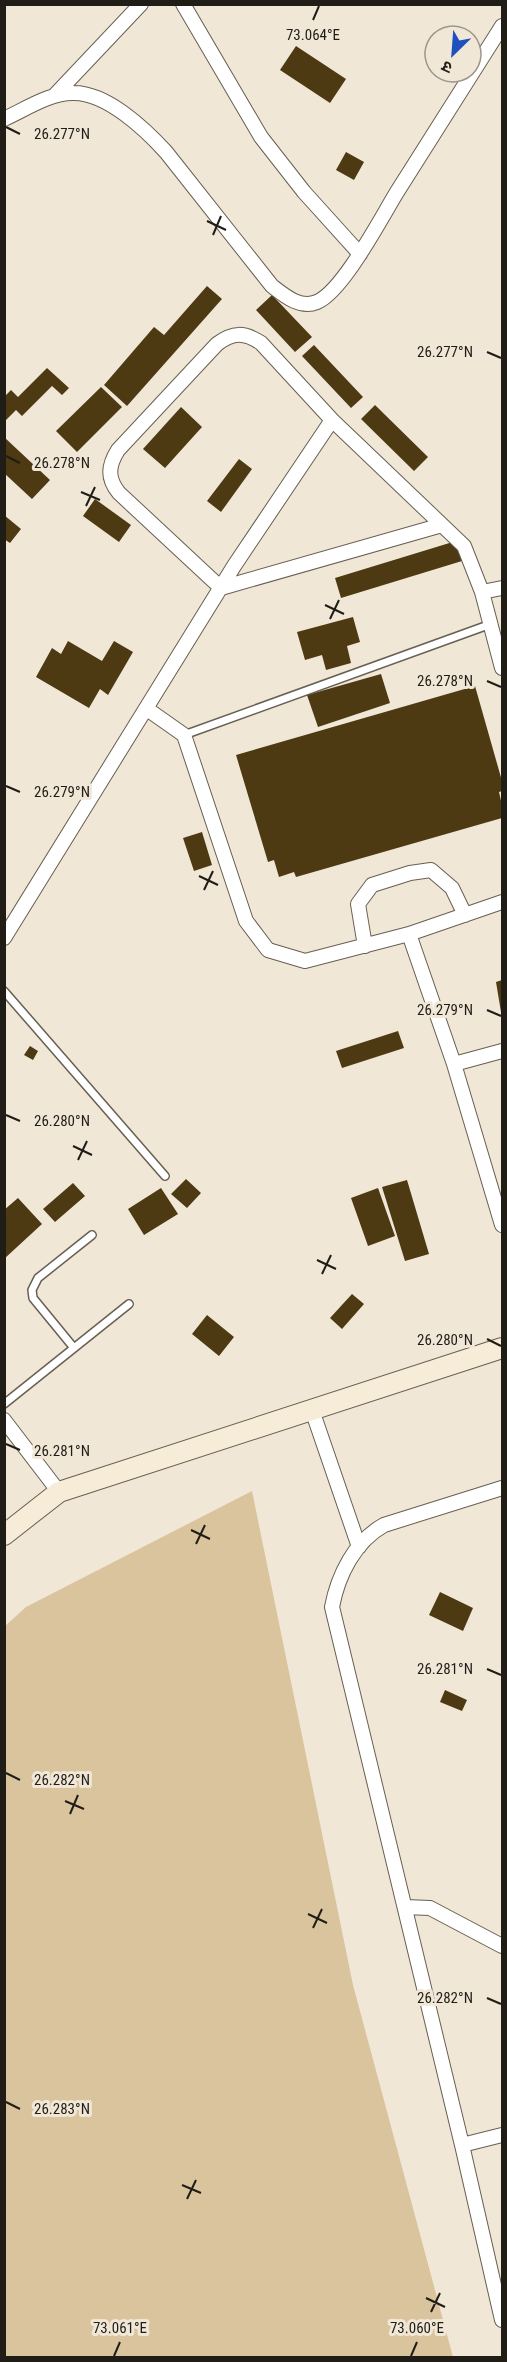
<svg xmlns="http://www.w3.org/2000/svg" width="507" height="2362" viewBox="0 0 507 2362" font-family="'Roboto Condensed','Noto Sans Devanagari',sans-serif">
	<rect width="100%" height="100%" fill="#f0e7d7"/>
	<path fill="#dac49d" d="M 252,1491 L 353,1985 L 453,2357 L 5,2357 L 5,1626 L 26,1607 Z"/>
	<path fill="#4d3a12" d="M 296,46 L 346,79 L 330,103 L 280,70 Z
		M 346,152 L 364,162 L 354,180 L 336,170 Z
		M 207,286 L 222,299 L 127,406 L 104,385 L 154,327 L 164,335 Z
		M 272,295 L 312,337 L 295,352 L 256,310 Z
		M 314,345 L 363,397 L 351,408 L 302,356 Z
		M 47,368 L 69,388 L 62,395 L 52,386 L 22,416 L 16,410 L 4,422 L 4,397 L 11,390 L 18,397 Z
		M 101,387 L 122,407 L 77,452 L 56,431 Z
		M 375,405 L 428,457 L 414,471 L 361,419 Z
		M 181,407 L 202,427 L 165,468 L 143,449 Z
		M 4,437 L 50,480 L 32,499 L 4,473 Z
		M 239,459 L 252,469 L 221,512 L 207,501 Z
		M 95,499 L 131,525 L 119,542 L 83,516 Z
		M 4,515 L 21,529 L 10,543 L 4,539 Z
		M 456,541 L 462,561 L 341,598 L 335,578 Z
		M 353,617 L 360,642 L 347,646 L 351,663 L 326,670 L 322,655 L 305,660 L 297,632 Z
		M 68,641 L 102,661 L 114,641 L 133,652 L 108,695 L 100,689 L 89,708 L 36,677 L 52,648 L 61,654 Z
		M 381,674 L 390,703 L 318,727 L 307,695 Z
		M 475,686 L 502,781 L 502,791 L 499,792 L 502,805 L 502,818 L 296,877 L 294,872 L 279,877 L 274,860 L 268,862 L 236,755 Z
		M 202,832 L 212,865 L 194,871 L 183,838 Z
		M 502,980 L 502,1012 L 501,1012 L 496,982 Z
		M 398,1031 L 404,1048 L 342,1068 L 336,1051 Z
		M 30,1046 L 38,1051 L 33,1060 L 24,1055 Z
		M 186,1179 L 201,1193 L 187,1208 L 171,1194 Z
		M 407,1180 L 429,1254 L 405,1261 L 382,1187 Z
		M 73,1183 L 85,1196 L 55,1222 L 43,1209 Z
		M 161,1188 L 178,1214 L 144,1235 L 128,1209 Z
		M 378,1188 L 395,1236 L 368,1246 L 351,1198 Z
		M 18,1198 L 42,1224 L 4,1259 L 4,1210 Z
		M 352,1294 L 364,1304 L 342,1329 L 330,1318 Z
		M 207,1315 L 234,1337 L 219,1356 L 192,1334 Z
		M 440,1592 L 473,1608 L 463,1631 L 429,1615 Z
		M 445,1690 L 467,1700 L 462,1711 L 440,1702 Z"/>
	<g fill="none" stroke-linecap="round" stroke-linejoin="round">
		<g stroke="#675f51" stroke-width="10">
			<path id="lane" d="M 184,735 L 491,624
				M 4,991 L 165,1176
				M 74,1348 L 33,1298 L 32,1290 L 38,1278 L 92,1235
				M 4,1404 L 129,1304"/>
		</g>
		<g stroke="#675f51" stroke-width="16">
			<path id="street" d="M 183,4 L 261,137 L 304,192 L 360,254
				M 54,96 L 141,4
				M 4,119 C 24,110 51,92 74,93 C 107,93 145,129 166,152 L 272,286 C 285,296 300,309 317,302 C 343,291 381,218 397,192 C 432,136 467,81 502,26
				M 442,525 L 221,588 L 119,493 C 107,478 108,466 118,450 L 217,344 C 233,332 244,332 261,343 L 332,420 L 464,546 L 482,592
				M 502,588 L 482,592 L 502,668
				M 147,709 L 184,735 L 246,921 L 268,950 L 305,961 L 409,934 L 502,902
				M 409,934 L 454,1064 L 502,1225
				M 4,938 L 234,566 L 332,420
				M 365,946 L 358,904 L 372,885 L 410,873 L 431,870 L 452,888 L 465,915
				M 454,1064 L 502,1051
				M 312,1410 L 359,1547
				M 4,1420 L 59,1492
				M 502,1488 L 384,1525 C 355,1541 338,1575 332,1607 L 462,2145 L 502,2135
				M 405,1907 L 430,1908 L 502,1946
				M 462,2145 L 502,2320"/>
		</g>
		<g stroke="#675f51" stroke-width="22">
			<path id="secondary" d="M 4,1535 L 59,1492 L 502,1348"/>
		</g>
		<use href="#lane" stroke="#fff" stroke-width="7"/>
		<use href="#street" stroke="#fff" stroke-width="14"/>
		<use href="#secondary" stroke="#f6ecd7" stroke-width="20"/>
	</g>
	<path fill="none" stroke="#201d17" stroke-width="2" d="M 313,20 L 319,6M 6,127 L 20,134M 207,221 L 226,230M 213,235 L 221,216M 487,352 L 501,358M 6,456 L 20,463M 81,492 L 100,500M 86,506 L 95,487M 325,605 L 344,614M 330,619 L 339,600M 487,681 L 501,687M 6,786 L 20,792M 199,876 L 218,885M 204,890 L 213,871M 487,1010 L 501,1016M 6,1115 L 20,1121M 73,1146 L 92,1155M 78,1160 L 87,1141M 317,1260 L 336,1269M 322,1274 L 331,1255M 487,1339 L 501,1346M 6,1444 L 20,1450M 191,1530 L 210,1539M 196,1544 L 205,1525M 487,1669 L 501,1675M 6,1773 L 20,1780M 65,1801 L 84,1809M 70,1814 L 78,1795M 308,1914 L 327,1923M 313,1928 L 322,1909M 487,1998 L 501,2004M 6,2102 L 20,2109M 182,2185 L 201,2193M 187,2199 L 196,2180M 426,2298 L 445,2307M 431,2312 L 440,2293M 114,2356 L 120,2342M 411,2356 L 417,2342"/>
	<g font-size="15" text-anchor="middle" fill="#201d17" stroke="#f0e7d7" stroke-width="6" stroke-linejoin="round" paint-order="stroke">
		<text x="313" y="40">73.064°E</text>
		<text x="62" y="139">26.277°N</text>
		<text x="445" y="357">26.277°N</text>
		<text x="62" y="468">26.278°N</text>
		<text x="445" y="686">26.278°N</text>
		<text x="62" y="797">26.279°N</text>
		<text x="445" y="1015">26.279°N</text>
		<text x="62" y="1126">26.280°N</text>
		<text x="445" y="1345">26.280°N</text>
		<text x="62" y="1456">26.281°N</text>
		<text x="445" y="1674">26.281°N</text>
		<text x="62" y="1785">26.282°N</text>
		<text x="445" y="2003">26.282°N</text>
		<text x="62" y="2114">26.283°N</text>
		<text x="120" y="2333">73.061°E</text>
		<text x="417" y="2333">73.060°E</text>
	</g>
	<rect width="507" height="2362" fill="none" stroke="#201d17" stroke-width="12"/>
	<g transform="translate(453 54) rotate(205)"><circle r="28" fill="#f0e7d7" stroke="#9d968a" stroke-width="1.5"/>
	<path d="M0-4.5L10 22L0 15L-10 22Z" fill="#1f50bd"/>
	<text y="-9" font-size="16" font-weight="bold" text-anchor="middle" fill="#201d17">उ</text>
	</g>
</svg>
